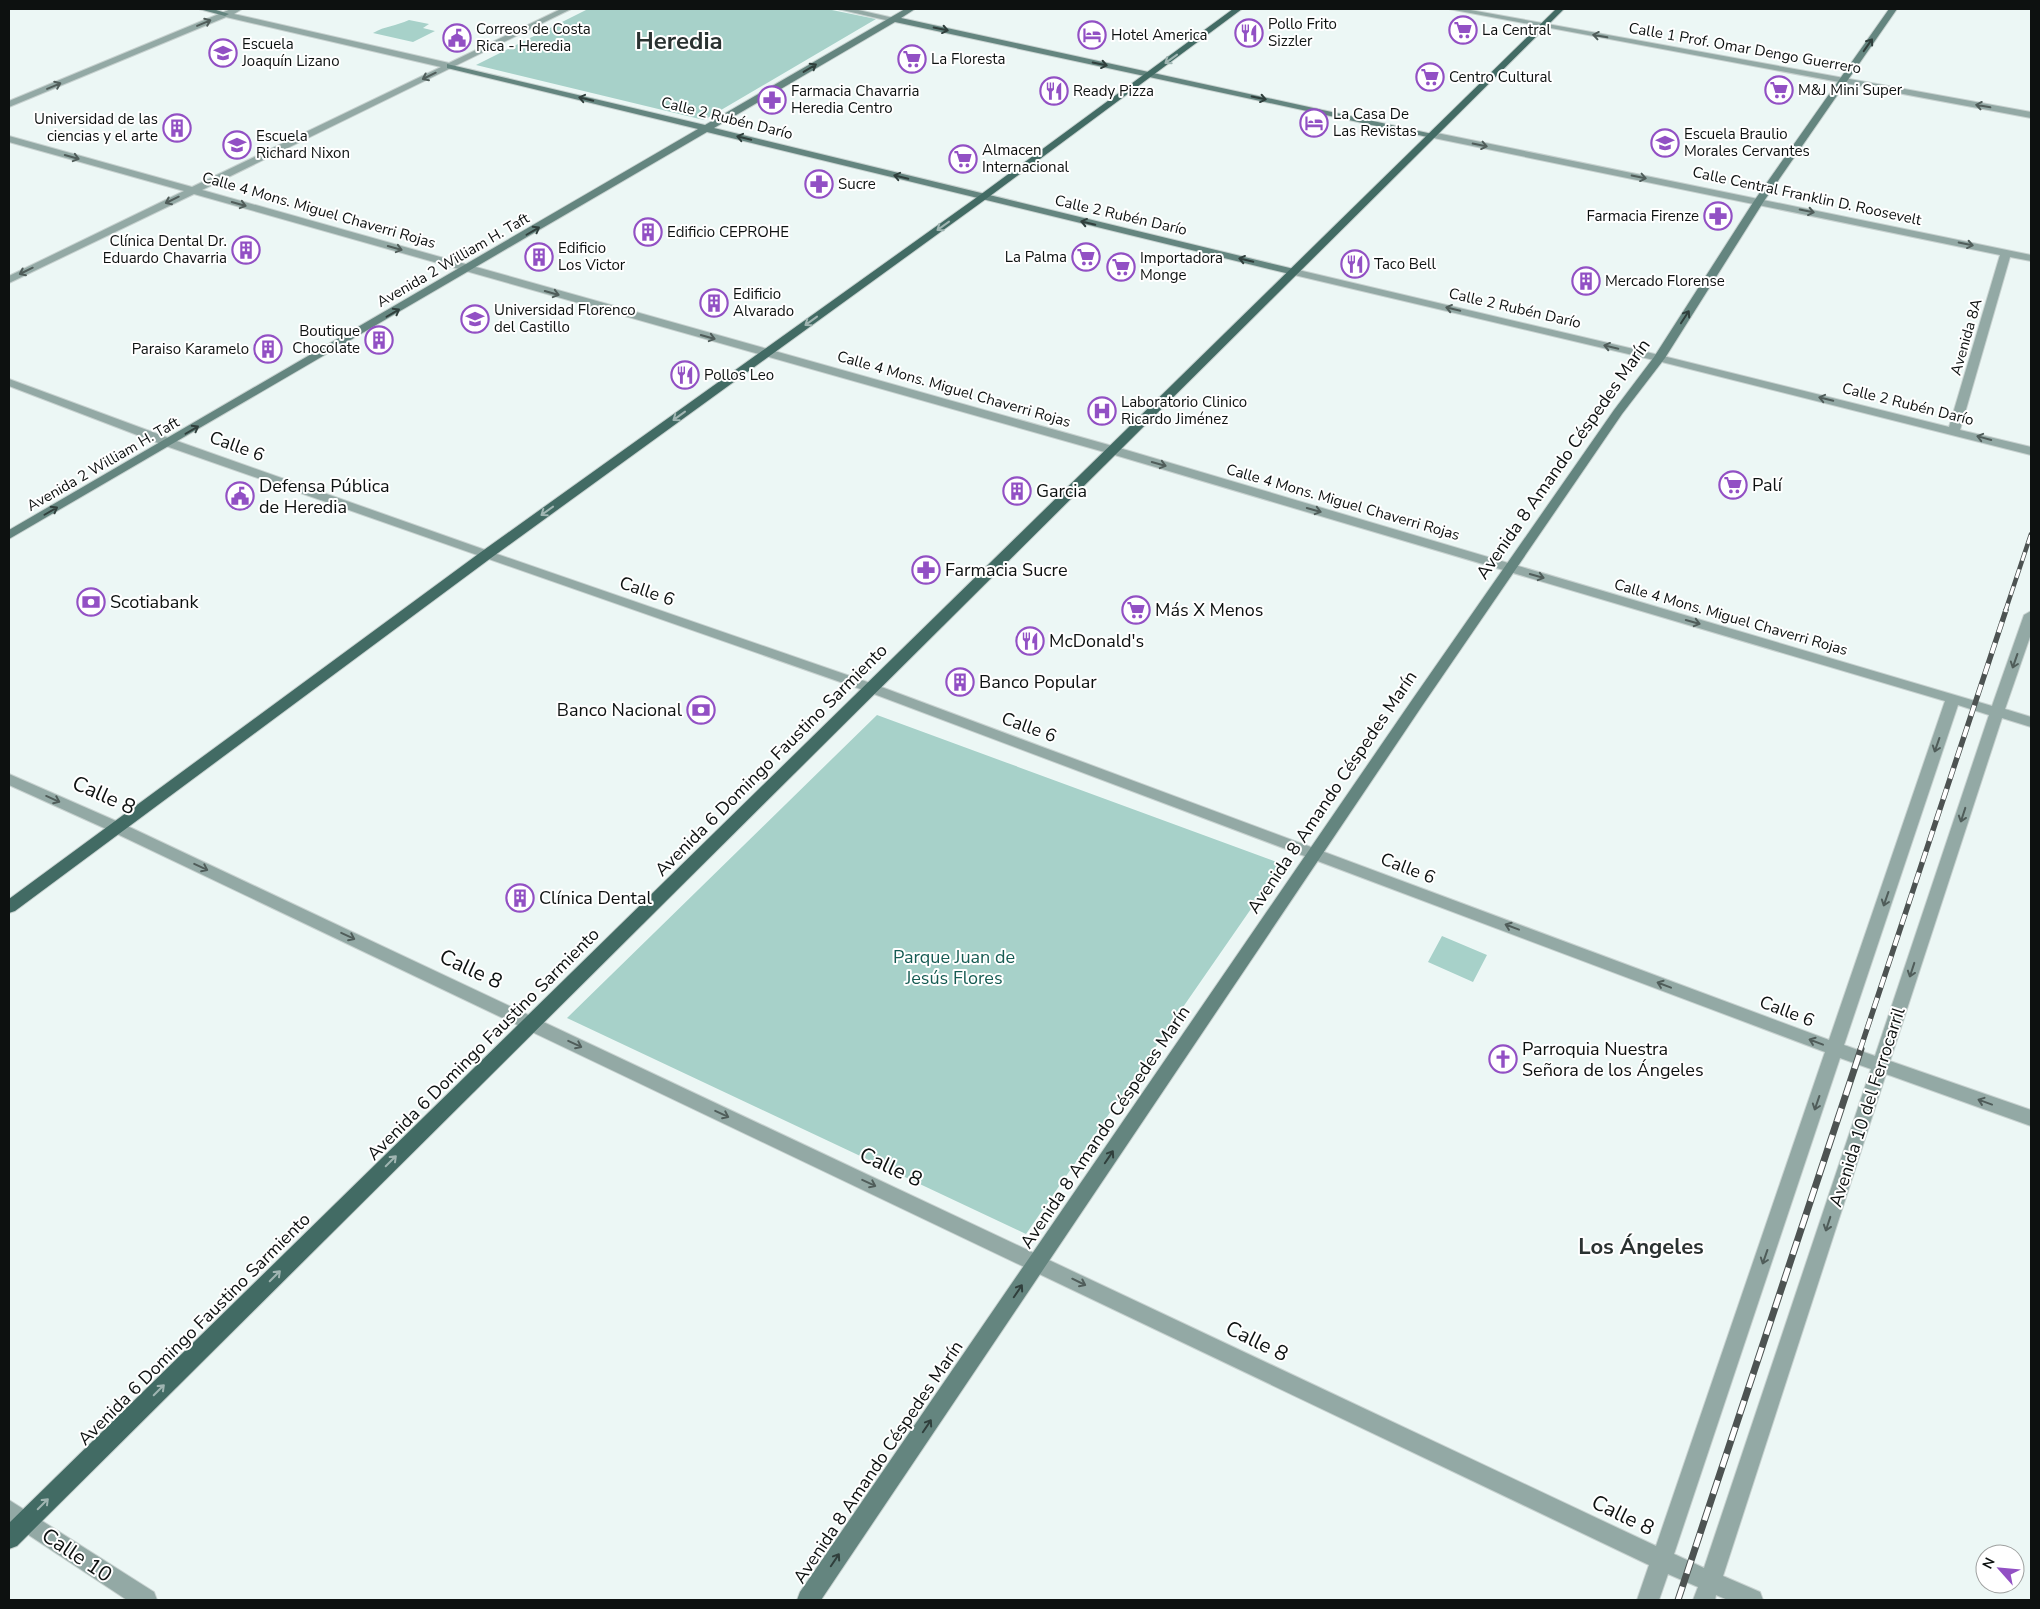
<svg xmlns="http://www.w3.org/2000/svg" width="2040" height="1609" viewBox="0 0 2040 1609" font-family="'Nunito Sans',sans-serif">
	<rect width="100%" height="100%" fill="#ecf7f5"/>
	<path fill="#a7d1c9" d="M 588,9 L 827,9 L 876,19 L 704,120 L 476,65 Z
		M 409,20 L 429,24 L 423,28 L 435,31 L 413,42 L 373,33 C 385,26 396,26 409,20 Z
		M 877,715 L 1282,864 L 1026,1234 L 567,1018 Z
		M 1442,936 L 1487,955 L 1473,982 L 1428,962 Z"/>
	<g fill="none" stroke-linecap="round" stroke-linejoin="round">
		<g stroke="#c8d2d0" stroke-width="2">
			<path id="street" d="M 231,9 L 242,9 L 234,14 L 449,63 L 561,9 L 571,9 L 202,190 L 1116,447 L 1992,706 L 2024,615 L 2031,611 L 2031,634 L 2005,709 L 2031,717 L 2031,727 L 2002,718 L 1890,1061 L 2031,1110 L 2031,1126 L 1886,1074 L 1723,1576 L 1760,1592 L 1763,1600 L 1728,1600 L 1716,1595 L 1715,1600 L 1693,1600 L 1698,1587 L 1668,1574 L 1659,1600 L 1637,1600 L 1649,1565 L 113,832 L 9,785 L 9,774 L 123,824 L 1656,1546 L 1825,1052 L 866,691 L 166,446 L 9,386 L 9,379 L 174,440 L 491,552 L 876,685 L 1829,1040 L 1945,701 L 1108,453 L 194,194 L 9,283 L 9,276 L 184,191 L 9,142 L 9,136 L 192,187 L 441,67 L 226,17 L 9,107 L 9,101 ZM 1958,705 L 1989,715 L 1875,1056 L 1844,1045 ZM 1840,1058 L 1871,1069 L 1704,1568 L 1674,1554 Z
				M 838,9 L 854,9 L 898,19 L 894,22 Z
				M 1449,9 L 1465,9 L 2031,112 L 2031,118 Z
				M 1432,132 L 2031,255 L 2031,261 L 2010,257 L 1960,430 L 2031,447 L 2031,455 L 1658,361 L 1290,274 L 1290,270 L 1294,269 L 1659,355 L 1949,427 L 2000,255 L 1429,137 L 1427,135 Z
				M 9,1500 L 154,1592 L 157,1600 L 127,1600 L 9,1522 Z"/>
		</g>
		<g stroke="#c8d2d0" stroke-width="2">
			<path id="secondary" d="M 199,9 L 213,9 L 229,14 L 225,16 Z
				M 905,9 L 915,9 L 901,18 L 1437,135 L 1432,138 L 895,22 L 714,128 L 1294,269 L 1299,272 L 1294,275 L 707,132 L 9,539 L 9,530 L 698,129 L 447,68 L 447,64 L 705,125 Z
				M 1889,9 L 1897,9 L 1764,201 L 1665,358 L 1622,414 L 1422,706 L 821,1600 L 797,1600 L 800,1592 L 1412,700 L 1614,410 L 1654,357 L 1754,201 Z"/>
		</g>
		<g stroke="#c8d2d0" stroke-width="2">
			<path id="primary" d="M 1233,9 L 1242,9 L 986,199 L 491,558 L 15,911 L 9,913 L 9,899 L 481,552 L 980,195 Z
				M 1556,9 L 1564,9 L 17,1546 L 9,1549 L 9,1523 Z"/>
		</g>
		<use href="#street" fill="#93a9a5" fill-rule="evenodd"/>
		<use href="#secondary" fill="#64857f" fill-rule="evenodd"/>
		<use href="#primary" fill="#426b64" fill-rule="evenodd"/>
		<g stroke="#4d5352" stroke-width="4.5">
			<path id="rail-far2" d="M 2005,612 L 2031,534"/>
		</g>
		<g stroke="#4d5352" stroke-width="5.5">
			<path id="rail-far1" d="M 1860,1050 L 2006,610"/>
		</g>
		<g stroke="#4d5352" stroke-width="7">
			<path id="rail" d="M 1678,1600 L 1861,1049"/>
		</g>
		<use href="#rail-far2" stroke="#fff" stroke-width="3" stroke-dasharray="9" stroke-linecap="butt"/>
		<use href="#rail-far1" stroke="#fff" stroke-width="4" stroke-dasharray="11" stroke-linecap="butt"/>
		<use href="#rail" stroke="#fff" stroke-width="5" stroke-dasharray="14" stroke-linecap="butt"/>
	</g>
	<defs><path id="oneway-shaft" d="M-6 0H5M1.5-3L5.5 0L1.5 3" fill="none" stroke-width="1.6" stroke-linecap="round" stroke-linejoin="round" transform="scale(1.25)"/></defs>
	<g stroke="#505d5a">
		<use href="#oneway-shaft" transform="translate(204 23) rotate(-23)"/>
		<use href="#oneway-shaft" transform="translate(1600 36) rotate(-170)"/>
		<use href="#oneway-shaft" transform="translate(429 76) rotate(154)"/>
		<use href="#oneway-shaft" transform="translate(54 86) rotate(-23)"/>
		<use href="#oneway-shaft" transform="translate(1983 106) rotate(-170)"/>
		<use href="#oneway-shaft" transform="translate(1480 145) rotate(11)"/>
		<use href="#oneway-shaft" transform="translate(72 157) rotate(16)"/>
		<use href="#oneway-shaft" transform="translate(1639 177) rotate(11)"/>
		<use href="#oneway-shaft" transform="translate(172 200) rotate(154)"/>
		<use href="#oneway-shaft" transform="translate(239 204) rotate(16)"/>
		<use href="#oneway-shaft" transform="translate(1807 211) rotate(12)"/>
		<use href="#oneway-shaft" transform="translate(1966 244) rotate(12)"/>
		<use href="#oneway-shaft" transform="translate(395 248) rotate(16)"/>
		<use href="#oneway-shaft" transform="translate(26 271) rotate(154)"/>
		<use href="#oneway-shaft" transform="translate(552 293) rotate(16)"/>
		<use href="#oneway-shaft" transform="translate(1453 309) rotate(-167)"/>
		<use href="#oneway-shaft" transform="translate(708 337) rotate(16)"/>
		<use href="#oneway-shaft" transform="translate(1611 347) rotate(-167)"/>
		<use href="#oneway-shaft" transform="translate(1826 399) rotate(-166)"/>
		<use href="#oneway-shaft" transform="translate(1984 438) rotate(-165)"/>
		<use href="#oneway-shaft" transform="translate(1159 464) rotate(16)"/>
		<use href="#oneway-shaft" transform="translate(1314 510) rotate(16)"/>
		<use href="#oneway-shaft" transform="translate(1537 576) rotate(16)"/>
		<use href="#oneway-shaft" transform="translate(1693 622) rotate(16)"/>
		<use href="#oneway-shaft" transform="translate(2015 661) rotate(109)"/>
		<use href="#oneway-shaft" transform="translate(1937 745) rotate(109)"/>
		<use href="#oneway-shaft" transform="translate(53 799) rotate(24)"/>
		<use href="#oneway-shaft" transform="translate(1963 815) rotate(108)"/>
		<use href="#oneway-shaft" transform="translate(201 867) rotate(25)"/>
		<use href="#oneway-shaft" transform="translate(1886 899) rotate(109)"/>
		<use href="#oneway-shaft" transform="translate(1512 927) rotate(-159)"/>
		<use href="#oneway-shaft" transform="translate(348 936) rotate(25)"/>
		<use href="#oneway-shaft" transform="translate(1912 970) rotate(108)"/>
		<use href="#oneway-shaft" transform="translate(1664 985) rotate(-159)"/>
		<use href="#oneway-shaft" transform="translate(1816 1042) rotate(-159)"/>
		<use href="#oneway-shaft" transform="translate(575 1044) rotate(25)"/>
		<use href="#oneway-shaft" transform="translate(1985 1102) rotate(-160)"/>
		<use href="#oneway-shaft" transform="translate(1817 1103) rotate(109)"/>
		<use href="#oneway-shaft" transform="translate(722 1114) rotate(25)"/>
		<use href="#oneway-shaft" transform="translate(869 1183) rotate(25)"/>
		<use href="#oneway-shaft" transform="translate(1828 1224) rotate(108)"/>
		<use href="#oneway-shaft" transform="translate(1765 1257) rotate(109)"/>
		<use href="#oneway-shaft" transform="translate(1079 1282) rotate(26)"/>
	</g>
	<g stroke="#303f3c">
		<use href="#oneway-shaft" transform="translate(941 29) rotate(12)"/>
		<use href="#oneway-shaft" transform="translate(1868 45) rotate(-55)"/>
		<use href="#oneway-shaft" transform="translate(1100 64) rotate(12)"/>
		<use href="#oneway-shaft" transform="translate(810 68) rotate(-31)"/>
		<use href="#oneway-shaft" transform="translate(1259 98) rotate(12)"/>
		<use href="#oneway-shaft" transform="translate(586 99) rotate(-166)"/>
		<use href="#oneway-shaft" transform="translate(744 138) rotate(-166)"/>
		<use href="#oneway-shaft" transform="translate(901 177) rotate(-166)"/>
		<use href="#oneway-shaft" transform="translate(1088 223) rotate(-167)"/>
		<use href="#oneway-shaft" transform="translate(533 231) rotate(-30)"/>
		<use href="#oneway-shaft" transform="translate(1246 260) rotate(-167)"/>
		<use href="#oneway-shaft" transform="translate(393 313) rotate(-30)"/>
		<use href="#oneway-shaft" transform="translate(1685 317) rotate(-57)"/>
		<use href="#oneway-shaft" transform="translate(192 430) rotate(-30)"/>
		<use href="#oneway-shaft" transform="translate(51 511) rotate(-30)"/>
		<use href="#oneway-shaft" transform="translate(1109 1157) rotate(-56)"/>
		<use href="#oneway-shaft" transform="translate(1018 1291) rotate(-56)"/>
		<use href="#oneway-shaft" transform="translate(927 1426) rotate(-56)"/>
		<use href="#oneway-shaft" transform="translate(835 1560) rotate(-56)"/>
	</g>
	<g stroke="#a0b5b2">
		<use href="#oneway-shaft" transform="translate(1171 59) rotate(144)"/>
		<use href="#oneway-shaft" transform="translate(943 226) rotate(144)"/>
		<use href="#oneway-shaft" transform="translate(811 321) rotate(144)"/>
		<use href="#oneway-shaft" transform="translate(679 416) rotate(144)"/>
		<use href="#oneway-shaft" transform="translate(547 511) rotate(144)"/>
		<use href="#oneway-shaft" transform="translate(391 1161) rotate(-45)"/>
		<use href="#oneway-shaft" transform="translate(275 1276) rotate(-45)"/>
		<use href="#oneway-shaft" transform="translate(159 1390) rotate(-45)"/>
		<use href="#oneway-shaft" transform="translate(43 1504) rotate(-45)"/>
	</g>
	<defs>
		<g id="supermarket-ring" transform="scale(1.4375)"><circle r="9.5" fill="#fff" stroke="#9250c4" stroke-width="1.5"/><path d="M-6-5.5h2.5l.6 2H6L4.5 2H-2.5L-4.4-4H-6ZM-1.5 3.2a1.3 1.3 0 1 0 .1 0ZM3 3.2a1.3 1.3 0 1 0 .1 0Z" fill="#9250c4"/></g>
		<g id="restaurant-ring" transform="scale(1.4375)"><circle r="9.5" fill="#fff" stroke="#9250c4" stroke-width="1.5"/><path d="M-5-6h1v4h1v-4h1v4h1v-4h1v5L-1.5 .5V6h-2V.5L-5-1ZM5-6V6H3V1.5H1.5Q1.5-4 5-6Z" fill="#9250c4"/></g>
		<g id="hotel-ring" transform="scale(1.4375)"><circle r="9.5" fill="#fff" stroke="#9250c4" stroke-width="1.5"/><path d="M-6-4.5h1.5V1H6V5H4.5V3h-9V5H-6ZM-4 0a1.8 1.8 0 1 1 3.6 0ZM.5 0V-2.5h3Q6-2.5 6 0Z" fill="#9250c4"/></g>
		<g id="civic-ring" transform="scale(1.4375)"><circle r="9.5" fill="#fff" stroke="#9250c4" stroke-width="1.5"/><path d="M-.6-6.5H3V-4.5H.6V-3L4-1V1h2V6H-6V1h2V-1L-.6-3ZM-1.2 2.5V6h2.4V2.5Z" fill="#9250c4"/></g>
		<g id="school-ring" transform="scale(1.4375)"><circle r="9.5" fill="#fff" stroke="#9250c4" stroke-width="1.5"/><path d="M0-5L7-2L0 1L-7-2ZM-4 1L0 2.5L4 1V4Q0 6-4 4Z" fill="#9250c4"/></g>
		<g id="pharmacy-ring" transform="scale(1.4375)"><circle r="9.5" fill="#fff" stroke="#9250c4" stroke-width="1.5"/><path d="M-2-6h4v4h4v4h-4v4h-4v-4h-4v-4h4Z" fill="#9250c4"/></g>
		<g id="building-ring" transform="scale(1.4375)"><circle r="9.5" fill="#fff" stroke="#9250c4" stroke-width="1.5"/><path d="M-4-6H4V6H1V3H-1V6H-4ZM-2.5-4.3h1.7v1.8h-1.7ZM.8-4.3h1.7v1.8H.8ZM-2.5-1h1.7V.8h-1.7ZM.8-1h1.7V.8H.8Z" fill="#9250c4"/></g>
		<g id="university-ring" transform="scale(1.4375)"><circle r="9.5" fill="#fff" stroke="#9250c4" stroke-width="1.5"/><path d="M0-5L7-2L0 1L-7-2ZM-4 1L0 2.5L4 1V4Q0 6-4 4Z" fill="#9250c4"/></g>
		<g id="hospital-ring" transform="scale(1.4375)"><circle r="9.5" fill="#fff" stroke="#9250c4" stroke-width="1.5"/><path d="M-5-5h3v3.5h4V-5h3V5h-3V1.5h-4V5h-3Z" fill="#9250c4"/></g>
		<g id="bank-ring" transform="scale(1.4375)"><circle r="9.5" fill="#fff" stroke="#9250c4" stroke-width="1.5"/><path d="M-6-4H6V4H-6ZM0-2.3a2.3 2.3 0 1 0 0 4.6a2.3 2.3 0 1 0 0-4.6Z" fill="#9250c4"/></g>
		<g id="church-ring" transform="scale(1.4375)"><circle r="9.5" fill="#fff" stroke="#9250c4" stroke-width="1.5"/><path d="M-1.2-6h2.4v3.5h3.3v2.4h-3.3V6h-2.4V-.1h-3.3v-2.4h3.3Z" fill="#9250c4"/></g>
	</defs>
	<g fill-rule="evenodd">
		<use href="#supermarket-ring" x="1463" y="30"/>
		<use href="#restaurant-ring" x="1249" y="33"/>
		<use href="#hotel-ring" x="1092" y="35"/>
		<use href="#civic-ring" x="457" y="38"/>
		<use href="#school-ring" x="223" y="53"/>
		<use href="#supermarket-ring" x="912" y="59"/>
		<use href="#supermarket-ring" x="1430" y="77"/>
		<use href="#supermarket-ring" x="1779" y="90"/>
		<use href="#restaurant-ring" x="1054" y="91"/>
		<use href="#pharmacy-ring" x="772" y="100"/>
		<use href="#hotel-ring" x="1314" y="123"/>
		<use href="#building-ring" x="177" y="128"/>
		<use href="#school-ring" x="1665" y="143"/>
		<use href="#university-ring" x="237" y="145"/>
		<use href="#supermarket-ring" x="963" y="159"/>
		<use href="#pharmacy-ring" x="819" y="184"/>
		<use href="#pharmacy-ring" x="1718" y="216"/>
		<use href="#building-ring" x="648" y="232"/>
		<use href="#building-ring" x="246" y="250"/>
		<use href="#building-ring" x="539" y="257"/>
		<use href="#supermarket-ring" x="1086" y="257"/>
		<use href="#restaurant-ring" x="1355" y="264"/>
		<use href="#supermarket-ring" x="1121" y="267"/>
		<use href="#building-ring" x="1586" y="281"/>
		<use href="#building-ring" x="714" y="303"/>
		<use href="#university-ring" x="475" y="319"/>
		<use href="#building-ring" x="379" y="340"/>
		<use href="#building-ring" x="268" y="349"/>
		<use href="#restaurant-ring" x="685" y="375"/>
		<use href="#hospital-ring" x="1102" y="411"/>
		<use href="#supermarket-ring" x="1733" y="485"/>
		<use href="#building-ring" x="1017" y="491"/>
		<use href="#civic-ring" x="240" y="496"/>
		<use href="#pharmacy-ring" x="926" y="570"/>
		<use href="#bank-ring" x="91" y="602"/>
		<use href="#supermarket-ring" x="1136" y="610"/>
		<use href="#restaurant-ring" x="1030" y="641"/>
		<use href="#building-ring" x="960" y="682"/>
		<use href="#bank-ring" x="701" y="710"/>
		<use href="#building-ring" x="520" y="898"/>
		<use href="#church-ring" x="1503" y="1059"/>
	</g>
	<g text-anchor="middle" stroke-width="4" stroke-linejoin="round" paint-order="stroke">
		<g font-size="15" fill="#0d1110" stroke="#fff" text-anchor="start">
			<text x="1268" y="29">Pollo Frito<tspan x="1268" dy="17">Sizzler</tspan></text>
			<text x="476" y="34">Correos de Costa<tspan x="476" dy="17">Rica - Heredia</tspan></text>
			<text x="1482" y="35">La Central</text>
			<text x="1111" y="40">Hotel America</text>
			<text x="242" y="49">Escuela<tspan x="242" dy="17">Joaquín Lizano</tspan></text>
			<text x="931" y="64">La Floresta</text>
			<text x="1449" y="82">Centro Cultural</text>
			<text x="1798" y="95">M&amp;J Mini Super</text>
			<text x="791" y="96">Farmacia Chavarria<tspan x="791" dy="17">Heredia Centro</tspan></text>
			<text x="1073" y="96">Ready Pizza</text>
			<text x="1333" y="119">La Casa De<tspan x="1333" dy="17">Las Revistas</tspan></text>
			<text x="158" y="124" text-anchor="end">Universidad de las<tspan x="158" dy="17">ciencias y el arte</tspan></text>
			<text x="1684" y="139">Escuela Braulio<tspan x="1684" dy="17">Morales Cervantes</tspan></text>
			<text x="256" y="141">Escuela<tspan x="256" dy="17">Richard Nixon</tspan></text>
			<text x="982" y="155">Almacen<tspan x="982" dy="17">Internacional</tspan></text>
			<text x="838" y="189">Sucre</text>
			<text x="1699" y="221" text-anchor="end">Farmacia Firenze</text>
			<text x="667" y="237">Edificio CEPROHE</text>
			<text x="227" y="246" text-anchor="end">Clínica Dental Dr.<tspan x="227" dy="17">Eduardo Chavarria</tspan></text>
			<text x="558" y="253">Edificio<tspan x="558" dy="17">Los Victor</tspan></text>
			<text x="1067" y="262" text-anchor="end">La Palma</text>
			<text x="1140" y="263">Importadora<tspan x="1140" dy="17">Monge</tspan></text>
			<text x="1374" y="269">Taco Bell</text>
			<text x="1605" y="286">Mercado Florense</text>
			<text x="733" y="299">Edificio<tspan x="733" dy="17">Alvarado</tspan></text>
			<text x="494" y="315">Universidad Florenco<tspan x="494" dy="17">del Castillo</tspan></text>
			<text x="360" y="336" text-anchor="end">Boutique<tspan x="360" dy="17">Chocolate</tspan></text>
			<text x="249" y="354" text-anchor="end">Paraiso Karamelo</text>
			<text x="704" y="380">Pollos Leo</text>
			<text x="1121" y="407">Laboratorio Clinico<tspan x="1121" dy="17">Ricardo Jiménez</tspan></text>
		</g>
		<g font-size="15" fill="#0d1110" stroke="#fff">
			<text transform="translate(1745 48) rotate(10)" y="5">Calle 1 Prof. Omar Dengo Guerrero</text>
			<text transform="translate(727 118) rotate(14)" y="5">Calle 2 Rubén Darío</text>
			<text transform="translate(1807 196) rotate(12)" y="5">Calle Central Franklin D. Roosevelt</text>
			<text transform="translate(319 210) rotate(16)" y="5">Calle 4 Mons. Miguel Chaverri Rojas</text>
			<text transform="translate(1121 215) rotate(13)" y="5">Calle 2 Rubén Darío</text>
			<text transform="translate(453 260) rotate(-30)" y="5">Avenida 2 William H. Taft</text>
			<text transform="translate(1515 308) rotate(13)" y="5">Calle 2 Rubén Darío</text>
			<text transform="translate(1966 337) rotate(-74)" y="5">Avenida 8A</text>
			<text transform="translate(954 389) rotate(16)" y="5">Calle 4 Mons. Miguel Chaverri Rojas</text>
			<text transform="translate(1908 404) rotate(14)" y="5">Calle 2 Rubén Darío</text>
			<text transform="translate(103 464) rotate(-30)" y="5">Avenida 2 William H. Taft</text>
			<text transform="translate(1343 502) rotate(16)" y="5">Calle 4 Mons. Miguel Chaverri Rojas</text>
			<text transform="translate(1731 617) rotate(16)" y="5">Calle 4 Mons. Miguel Chaverri Rojas</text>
		</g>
		<g font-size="18" fill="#0d1110" stroke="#fff">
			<text transform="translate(237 446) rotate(20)" y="6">Calle 6</text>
			<text transform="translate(1563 459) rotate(-55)" y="6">Avenida 8 Amando Céspedes Marín</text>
			<text transform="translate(647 591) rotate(19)" y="6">Calle 6</text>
			<text transform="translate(1029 727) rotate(20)" y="6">Calle 6</text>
			<text transform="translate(771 760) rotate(-45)" y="6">Avenida 6 Domingo Faustino Sarmiento</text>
			<text transform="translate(1332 792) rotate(-56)" y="6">Avenida 8 Amando Céspedes Marín</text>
			<text transform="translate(1408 868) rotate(21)" y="6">Calle 6</text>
			<text transform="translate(1787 1011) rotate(21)" y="6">Calle 6</text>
			<text transform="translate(483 1044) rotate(-45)" y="6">Avenida 6 Domingo Faustino Sarmiento</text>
			<text transform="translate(1867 1107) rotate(-72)" y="6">Avenida 10 del Ferrocarril</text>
			<text transform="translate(1105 1127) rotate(-56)" y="6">Avenida 8 Amando Céspedes Marín</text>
			<text transform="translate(194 1329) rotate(-45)" y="6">Avenida 6 Domingo Faustino Sarmiento</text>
			<text transform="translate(878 1462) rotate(-56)" y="6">Avenida 8 Amando Céspedes Marín</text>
		</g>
		<g font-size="18" fill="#0d1110" stroke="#fff" text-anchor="start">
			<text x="1752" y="491">Palí</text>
			<text x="259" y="492">Defensa Pública<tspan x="259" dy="21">de Heredia</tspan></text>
			<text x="1036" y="497">Garcia</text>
			<text x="945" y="576">Farmacia Sucre</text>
			<text x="110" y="608">Scotiabank</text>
			<text x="1155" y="616">Más X Menos</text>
			<text x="1049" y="647">McDonald's</text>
			<text x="979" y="688">Banco Popular</text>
			<text x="682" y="716" text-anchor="end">Banco Nacional</text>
			<text x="539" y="904">Clínica Dental</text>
			<text x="1522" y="1055">Parroquia Nuestra<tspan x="1522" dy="21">Señora de los Ángeles</tspan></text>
		</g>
		<g font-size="18" fill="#155b52" stroke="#fff">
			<text x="954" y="963">Parque Juan de<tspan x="954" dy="21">Jesús Flores</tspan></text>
		</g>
		<g font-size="21" fill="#0d1110" stroke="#fff">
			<text transform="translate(104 795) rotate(24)" y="7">Calle 8</text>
			<text transform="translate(471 969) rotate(25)" y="7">Calle 8</text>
			<text transform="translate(891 1167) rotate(25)" y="7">Calle 8</text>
			<text transform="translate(1257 1341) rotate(26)" y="7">Calle 8</text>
			<text transform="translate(1623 1515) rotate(26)" y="7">Calle 8</text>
			<text transform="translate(77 1555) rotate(34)" y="7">Calle 10</text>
		</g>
		<g font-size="22" font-weight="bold" fill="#2a3231" stroke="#fff">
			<text x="1641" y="1254">Los Ángeles</text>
		</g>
		<g font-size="24" font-weight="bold" fill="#2a3231" stroke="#fff">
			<text x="679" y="49">Heredia</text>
		</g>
	</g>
	<rect width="2040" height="1609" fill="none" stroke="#0d1110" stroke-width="20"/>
	<g transform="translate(2000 1569) rotate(297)"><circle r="24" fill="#ffffff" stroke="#9ea09f"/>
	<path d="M0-4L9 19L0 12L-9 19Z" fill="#9250c4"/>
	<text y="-8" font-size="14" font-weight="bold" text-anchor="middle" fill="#0d1110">N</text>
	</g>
</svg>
